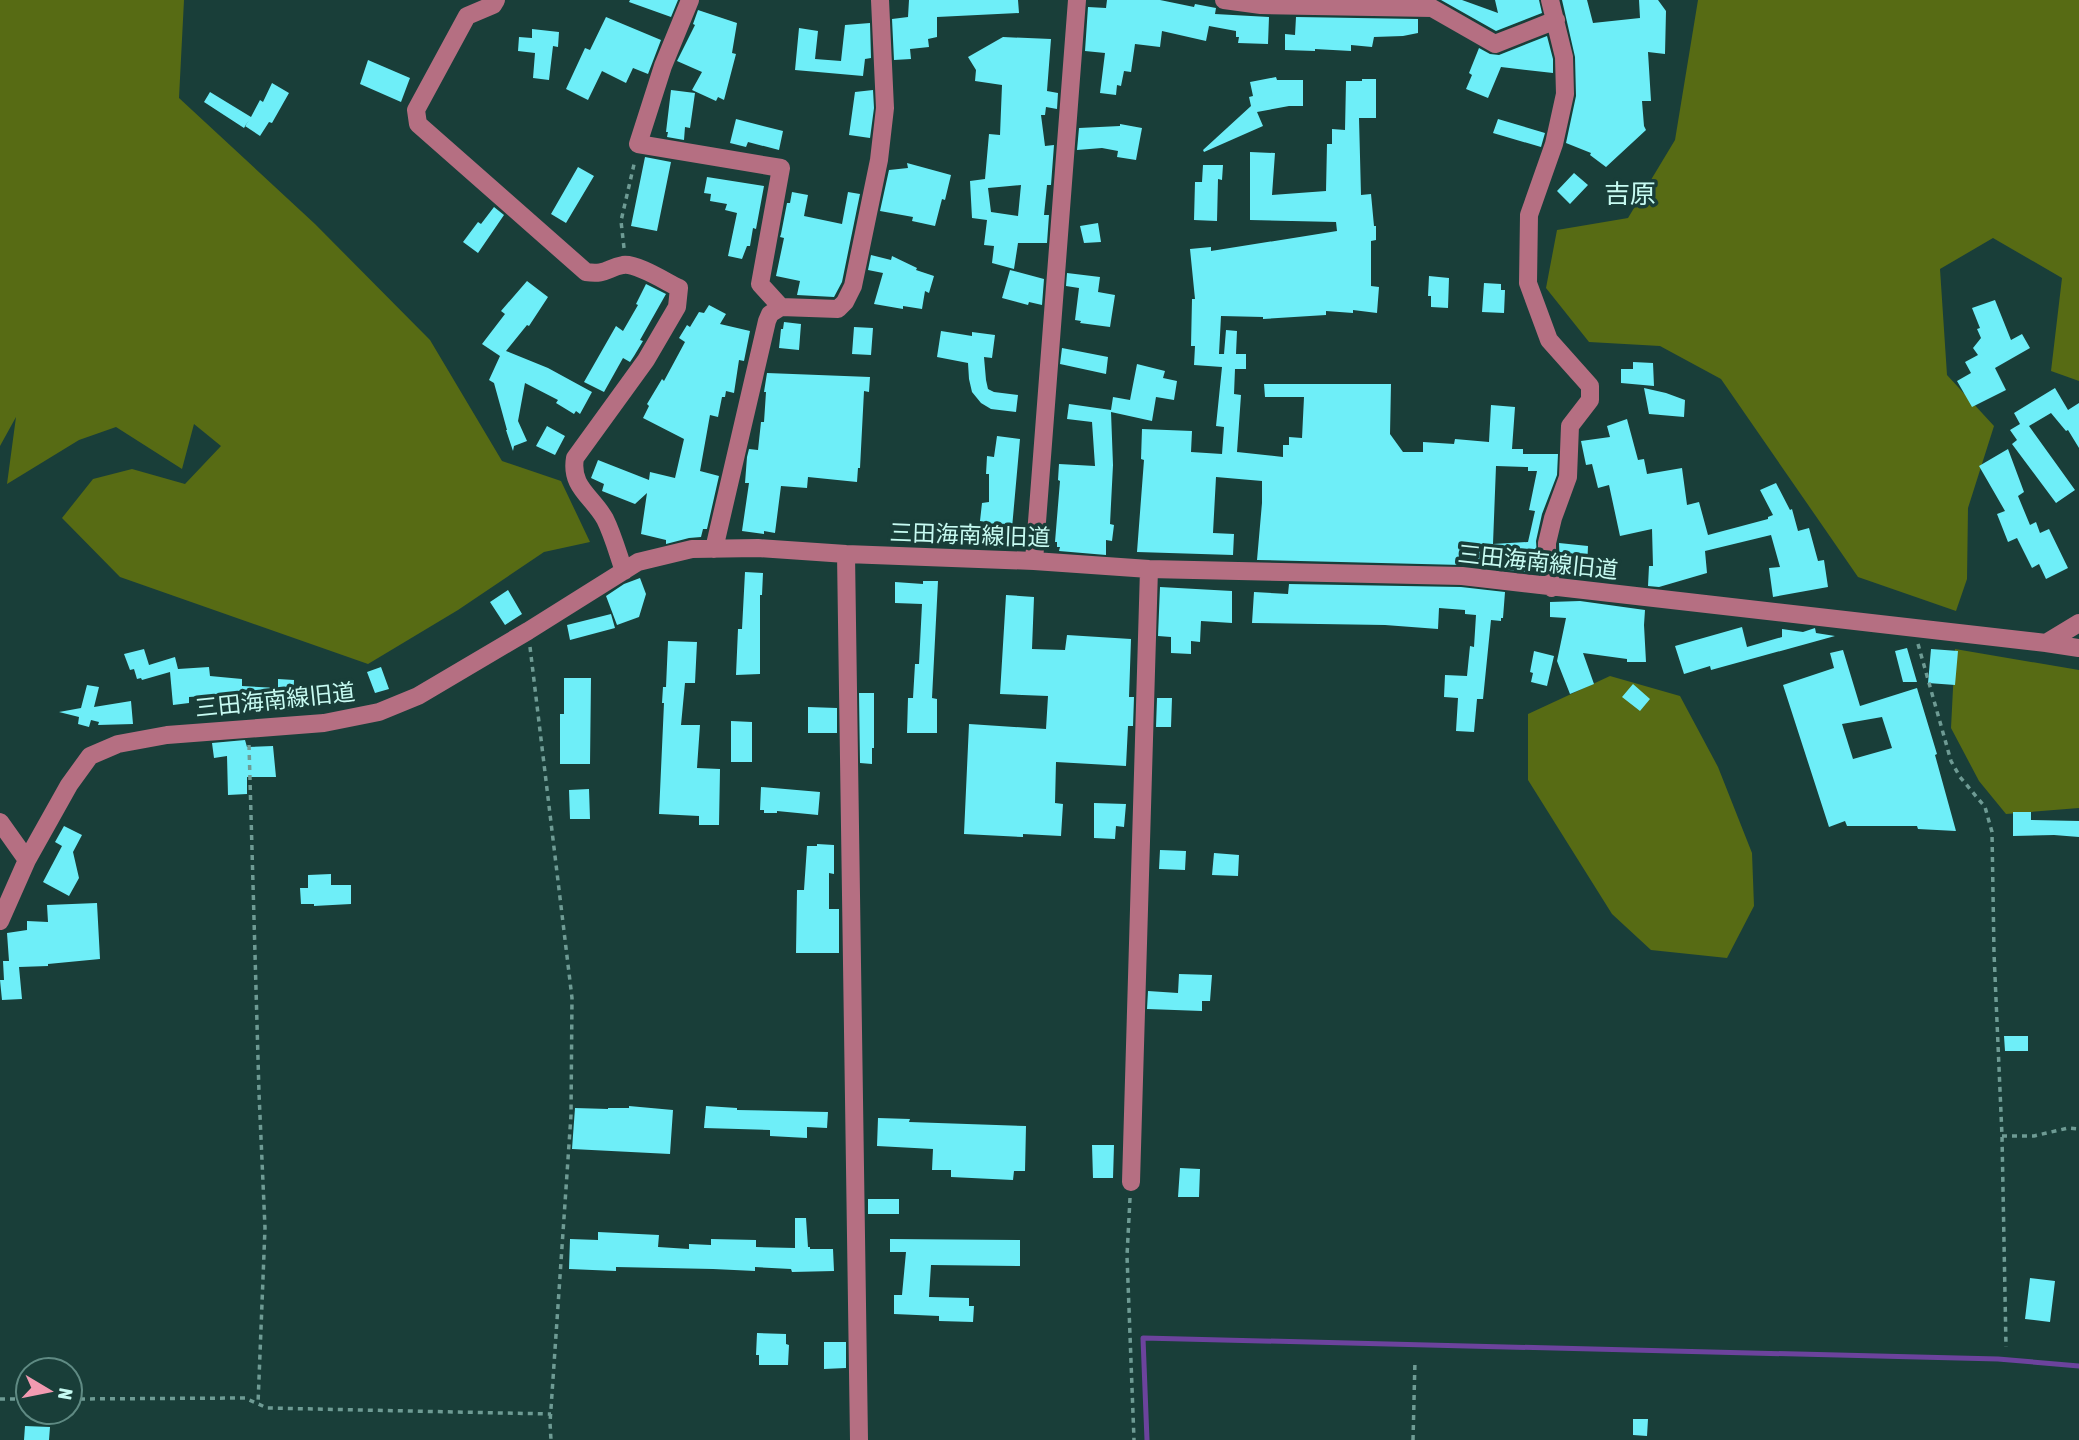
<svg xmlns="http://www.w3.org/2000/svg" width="2079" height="1440" viewBox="0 0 2079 1440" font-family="'Asap Condensed','Noto Sans JP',sans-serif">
	<rect width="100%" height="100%" fill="#193e39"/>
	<path fill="#576b14" d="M 0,0 L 184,0 L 179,98 L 315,224 L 430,340 L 502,461 L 561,481 L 590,542 L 544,552 L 458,610 L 368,664 L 120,577 L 62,518 L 93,479 L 132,469 L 185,484 L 221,446 L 194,424 L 182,469 L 116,427 L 79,440 L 7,484 L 16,417 L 0,446 Z
		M 1698,0 L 2079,0 L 2079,381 L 2051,371 L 2062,278 L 1993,238 L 1940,269 L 1947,375 L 1994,426 L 1968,508 L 1967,579 L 1956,611 L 1858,577 L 1721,379 L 1660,346 L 1589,342 L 1546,288 L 1557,230 L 1628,218 L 1675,140 Z
		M 1955,649 L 2079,670 L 2079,808 L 2006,814 L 1979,781 L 1951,728 Z
		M 1610,676 L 1680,696 L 1718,767 L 1752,853 L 1754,906 L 1727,958 L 1651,950 L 1612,914 L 1528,780 L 1528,714 Z"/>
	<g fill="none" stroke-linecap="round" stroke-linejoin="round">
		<path stroke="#6c439d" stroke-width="5" d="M 1147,1440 L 1143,1338 L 1998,1359 L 2079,1366"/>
	</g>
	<path fill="#6eeef8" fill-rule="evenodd" d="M 630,0 L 678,0 L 671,17 L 629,2 Z
		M 909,0 L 1018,0 L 1019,13 L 937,17 L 937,37 L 928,39 L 929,47 L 910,49 L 911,59 L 894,60 L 892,19 L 908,17 Z
		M 1107,0 L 1160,0 L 1194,7 L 1195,4 L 1216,8 L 1215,14 L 1269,17 L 1268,44 L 1238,43 L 1239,37 L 1236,37 L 1236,31 L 1209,26 L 1206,41 L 1162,31 L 1160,47 L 1135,44 L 1131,72 L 1124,71 L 1121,86 L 1117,85 L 1116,95 L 1100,93 L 1105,53 L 1085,51 L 1088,7 L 1106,8 Z
		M 1441,0 L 1462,0 L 1498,13 L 1495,0 L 1539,0 L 1542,13 L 1496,31 Z
		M 1562,0 L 1587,0 L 1593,23 L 1640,18 L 1639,0 L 1658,0 L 1666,11 L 1665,54 L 1648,52 L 1651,101 L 1642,101 L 1644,126 L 1646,130 L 1606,167 L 1590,155 L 1591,153 L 1566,143 L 1576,96 L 1575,57 Z
		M 698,10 L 737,23 L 732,53 L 736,54 L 724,100 L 718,97 L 716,101 L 692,90 L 702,72 L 677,61 L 695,25 L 693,24 Z
		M 606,17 L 661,40 L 648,74 L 633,68 L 626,83 L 602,71 L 588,100 L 566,89 L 585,48 L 590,50 Z
		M 1296,17 L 1418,19 L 1418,33 L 1403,36 L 1374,37 L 1372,47 L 1351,45 L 1351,51 L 1315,49 L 1315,51 L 1285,50 L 1285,34 L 1295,35 Z
		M 870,23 L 871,58 L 865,59 L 863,76 L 795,70 L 799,28 L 818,31 L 815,59 L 841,61 L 845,25 Z
		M 532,29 L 559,32 L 558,47 L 553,46 L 549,80 L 533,78 L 535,53 L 518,51 L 519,37 L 532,38 Z
		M 1547,36 L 1553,59 L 1553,73 L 1501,67 L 1488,98 L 1466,89 L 1472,75 L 1469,73 L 1479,48 L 1490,54 L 1499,55 Z
		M 1003,37 L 1051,39 L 1047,91 L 1058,93 L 1057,109 L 1046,107 L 1045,115 L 1041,115 L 1045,146 L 1054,145 L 1051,185 L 1047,185 L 1044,215 L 1049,215 L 1047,243 L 1018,243 L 1014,269 L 992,263 L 994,246 L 984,245 L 987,220 L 972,218 L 970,181 L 985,179 L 989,134 L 1000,135 L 1002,85 L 975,81 L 976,70 L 968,57 ZM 1021,185 L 1018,216 L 991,212 L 988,188 Z
		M 368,60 L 410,78 L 401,102 L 360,84 Z
		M 1276,77 L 1277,80 L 1303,80 L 1303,106 L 1289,106 L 1257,112 L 1263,126 L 1204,152 L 1203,150 L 1251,106 L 1249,97 L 1253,96 L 1250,82 Z
		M 1362,79 L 1376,79 L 1376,118 L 1359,118 L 1361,195 L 1371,194 L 1374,226 L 1376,226 L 1376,240 L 1371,241 L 1371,286 L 1379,287 L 1377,313 L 1353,310 L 1353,313 L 1326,311 L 1326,315 L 1263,319 L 1263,317 L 1221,316 L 1219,354 L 1224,354 L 1226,330 L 1237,331 L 1236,354 L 1246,354 L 1246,369 L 1235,369 L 1234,394 L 1241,395 L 1237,452 L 1283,457 L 1283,445 L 1289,445 L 1289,437 L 1302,438 L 1304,397 L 1265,397 L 1264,384 L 1391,384 L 1390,434 L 1403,452 L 1423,452 L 1423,442 L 1454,444 L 1455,439 L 1489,442 L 1491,405 L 1515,407 L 1512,449 L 1523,449 L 1523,454 L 1558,454 L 1557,475 L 1542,514 L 1536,541 L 1538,573 L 1462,565 L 1257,560 L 1262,503 L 1262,481 L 1216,477 L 1213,533 L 1234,534 L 1233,555 L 1137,552 L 1144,460 L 1141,459 L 1142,429 L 1192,431 L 1191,452 L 1222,454 L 1224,427 L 1216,426 L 1222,367 L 1194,365 L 1195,346 L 1191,346 L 1192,299 L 1195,299 L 1190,249 L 1211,247 L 1211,251 L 1337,231 L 1336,222 L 1250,220 L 1250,152 L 1275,153 L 1272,195 L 1326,191 L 1327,144 L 1332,144 L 1332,129 L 1345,130 L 1346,81 L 1362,81 ZM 1496,466 L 1528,467 L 1528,471 L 1537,471 L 1529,510 L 1535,511 L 1528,542 L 1493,544 Z
		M 272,83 L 289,93 L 272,123 L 269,122 L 260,136 L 245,126 L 249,120 L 244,128 L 204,102 L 210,92 L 251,117 L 260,100 L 263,102 Z
		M 671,90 L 695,93 L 690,128 L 685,127 L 684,140 L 667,137 L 668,132 L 666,132 Z
		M 873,90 L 874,108 L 870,138 L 849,135 L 855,92 Z
		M 736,119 L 783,131 L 779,150 L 748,142 L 746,147 L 730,143 Z
		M 1498,119 L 1545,133 L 1541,147 L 1493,133 Z
		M 1120,124 L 1142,128 L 1136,160 L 1117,157 L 1118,151 L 1102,148 L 1077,150 L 1079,128 L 1120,126 Z
		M 645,157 L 671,162 L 657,231 L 631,226 Z
		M 907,163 L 951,175 L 945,200 L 942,199 L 935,226 L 912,221 L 913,217 L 880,211 L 889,170 L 908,168 Z
		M 1203,165 L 1223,165 L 1222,180 L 1218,179 L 1217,221 L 1194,220 L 1195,182 L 1202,182 Z
		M 578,167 L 594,176 L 566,223 L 551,214 Z
		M 1574,173 L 1588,185 L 1570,204 L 1557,191 Z
		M 707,177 L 764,186 L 756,229 L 753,228 L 750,246 L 747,246 L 742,259 L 728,256 L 737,213 L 725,210 L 727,204 L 710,201 L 711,194 L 704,193 Z
		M 792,192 L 808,195 L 804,216 L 842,224 L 848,192 L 860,194 L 842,282 L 834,297 L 797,295 L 800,281 L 776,276 L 784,238 L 780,237 L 781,234 L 787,203 L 790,203 Z
		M 494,207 L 504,215 L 478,253 L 463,242 L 478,222 L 481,224 Z
		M 1098,223 L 1101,242 L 1084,243 L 1080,226 Z
		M 871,255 L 891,260 L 892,256 L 917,268 L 916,270 L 934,276 L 929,293 L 925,291 L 922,309 L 903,306 L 903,309 L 874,304 L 883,273 L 868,270 Z
		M 1010,270 L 1044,279 L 1042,305 L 1029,302 L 1028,305 L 1002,298 Z
		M 1067,273 L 1100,277 L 1098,292 L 1115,295 L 1110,327 L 1080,323 L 1081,321 L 1075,320 L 1079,288 L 1066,286 Z
		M 1429,276 L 1449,278 L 1448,308 L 1431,307 L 1431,296 L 1428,296 Z
		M 527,281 L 548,297 L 529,326 L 527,325 L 506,351 L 548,368 L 592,392 L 580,414 L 576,411 L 574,414 L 556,403 L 558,400 L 525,383 L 518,421 L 527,441 L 514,446 L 513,451 L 506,430 L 507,430 L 494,383 L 489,380 L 500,356 L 482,344 L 505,314 L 501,311 Z
		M 1484,283 L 1501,284 L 1501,290 L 1505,290 L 1504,313 L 1482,312 Z
		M 646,284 L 666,294 L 640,340 L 643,341 L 634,356 L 630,362 L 623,358 L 604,392 L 584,382 L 616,326 L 623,331 L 638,305 L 636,304 Z
		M 1995,300 L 2011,340 L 2022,334 L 2030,348 L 1995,368 L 2006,390 L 1972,407 L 1957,381 L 1971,373 L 1965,362 L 1978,355 L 1973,348 L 1981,338 L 1977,329 L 1980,328 L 1972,308 Z
		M 709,305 L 726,314 L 720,324 L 750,331 L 744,361 L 739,360 L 734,393 L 726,391 L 725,397 L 722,397 L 718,417 L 710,415 L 700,471 L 719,476 L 707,529 L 703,529 L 701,537 L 689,538 L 666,544 L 666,540 L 641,534 L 647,493 L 635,504 L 602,491 L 604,484 L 591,478 L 598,460 L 649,480 L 650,472 L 675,478 L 684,439 L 643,418 L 649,406 L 647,404 L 662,379 L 664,381 L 685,342 L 679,338 L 687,325 L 690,327 L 699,312 L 704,313 Z
		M 784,322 L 801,324 L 799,350 L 779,348 L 781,329 L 783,329 Z
		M 854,327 L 873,328 L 871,355 L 852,354 Z
		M 941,331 L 972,336 L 972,332 L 995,335 L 992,358 L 984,357 L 986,380 L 988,389 L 994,392 L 1018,395 L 1016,412 L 991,409 L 981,403 L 972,392 L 969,379 L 968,363 L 937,357 Z
		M 1062,348 L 1108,357 L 1106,374 L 1060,364 Z
		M 1633,362 L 1653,363 L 1654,386 L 1621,383 L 1621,369 L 1633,369 Z
		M 1137,364 L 1165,371 L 1163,378 L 1177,381 L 1174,400 L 1156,397 L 1152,421 L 1111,412 L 1113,465 L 1110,524 L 1114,525 L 1112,541 L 1106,540 L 1106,555 L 1059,551 L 1060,547 L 1057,547 L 1057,542 L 1055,542 L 1060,481 L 1058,480 L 1059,464 L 1095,466 L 1092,422 L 1067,419 L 1069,404 L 1111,410 L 1113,397 L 1130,400 Z
		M 767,373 L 870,377 L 869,392 L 864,391 L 860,468 L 858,468 L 857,482 L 808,477 L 807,488 L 781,486 L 775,533 L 764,531 L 764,534 L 742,531 L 749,483 L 745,483 L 747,457 L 749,449 L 758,450 L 761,422 L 764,422 L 766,392 L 764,392 Z
		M 1644,388 L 1666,393 L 1685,400 L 1684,417 L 1649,414 Z
		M 2055,388 L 2068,410 L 2079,403 L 2079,448 L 2068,430 L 2066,431 L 2051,413 L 2029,426 L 2075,490 L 2056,503 L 2012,444 L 2017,440 L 2010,430 L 2020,424 L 2014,413 Z
		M 1627,419 L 1638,460 L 1644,459 L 1647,474 L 1682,468 L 1687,505 L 1699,502 L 1708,535 L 1768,519 L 1768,517 L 1773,515 L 1760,490 L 1776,483 L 1790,510 L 1792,509 L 1798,531 L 1809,528 L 1818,561 L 1824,560 L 1828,587 L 1773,597 L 1769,568 L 1780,567 L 1771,535 L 1705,551 L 1707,573 L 1659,587 L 1648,586 L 1649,566 L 1653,566 L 1652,529 L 1620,536 L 1609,485 L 1598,488 L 1592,464 L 1586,465 L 1581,441 L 1610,437 L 1607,426 Z
		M 547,426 L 565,436 L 555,455 L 536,446 Z
		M 997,436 L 1020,439 L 1012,528 L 1015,528 L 1013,549 L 984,546 L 987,522 L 980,521 L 982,503 L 989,502 L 989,474 L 986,474 L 987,456 L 994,457 Z
		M 2008,449 L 2024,492 L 2018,496 L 2030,525 L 2036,522 L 2040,533 L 2049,529 L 2068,568 L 2046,579 L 2039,564 L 2032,568 L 2017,538 L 2008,542 L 1997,514 L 2005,511 L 1979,466 Z
		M 1559,543 L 1588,546 L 1587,569 L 1560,567 Z
		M 745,572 L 763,573 L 762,595 L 760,595 L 760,674 L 736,675 L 738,629 L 742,629 Z
		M 640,578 L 646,594 L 639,617 L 617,625 L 606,596 L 624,584 Z
		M 923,581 L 938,581 L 932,698 L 937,699 L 937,733 L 907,733 L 908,698 L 913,698 L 915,664 L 919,664 L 922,604 L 895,603 L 895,582 L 923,584 Z
		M 1289,584 L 1461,587 L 1505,592 L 1503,618 L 1501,618 L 1501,621 L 1491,620 L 1483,699 L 1477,699 L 1474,732 L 1456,731 L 1458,698 L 1444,697 L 1445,675 L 1467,676 L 1470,646 L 1474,647 L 1476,615 L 1465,614 L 1465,610 L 1439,608 L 1438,629 L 1385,625 L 1252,623 L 1254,592 L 1288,594 Z
		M 1160,587 L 1232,591 L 1232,623 L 1201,621 L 1200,642 L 1191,641 L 1191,654 L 1171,653 L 1171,637 L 1158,636 Z
		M 508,590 L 522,614 L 505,625 L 490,602 Z
		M 1006,595 L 1034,597 L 1032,649 L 1065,650 L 1067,635 L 1131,639 L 1129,697 L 1134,697 L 1133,726 L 1128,726 L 1126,766 L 1056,762 L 1055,803 L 1063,804 L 1061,836 L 1023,834 L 1023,837 L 964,834 L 969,724 L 1046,729 L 1048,696 L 1000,694 Z
		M 1580,601 L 1645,610 L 1644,625 L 1646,662 L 1627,662 L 1627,659 L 1583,653 L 1594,684 L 1570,694 L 1557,661 L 1566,618 L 1550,617 L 1550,602 Z
		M 611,614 L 615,628 L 570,640 L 567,625 Z
		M 1742,627 L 1747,647 L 1782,637 L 1782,629 L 1803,632 L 1815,628 L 1816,633 L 1835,636 L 1711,670 L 1710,666 L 1684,674 L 1675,646 Z
		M 668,641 L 697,642 L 695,683 L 685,683 L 681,725 L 700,725 L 697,768 L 720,769 L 719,825 L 699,825 L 699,816 L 659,814 L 664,703 L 662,703 L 663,687 L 666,687 Z
		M 1907,648 L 1917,682 L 1903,682 L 1895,651 Z
		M 144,649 L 149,665 L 175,657 L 178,669 L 209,667 L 210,676 L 242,679 L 242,686 L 278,688 L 278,679 L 294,680 L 293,710 L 217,705 L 218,695 L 189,697 L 189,703 L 173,705 L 170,672 L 142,680 L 141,678 L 137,679 L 134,669 L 130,670 L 124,654 Z
		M 1931,649 L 1958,651 L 1955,685 L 1928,683 Z
		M 1843,650 L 1860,706 L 1917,688 L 1937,754 L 1935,755 L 1956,831 L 1918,829 L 1917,826 L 1847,826 L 1845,821 L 1829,827 L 1783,685 L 1834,668 L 1830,653 ZM 1882,717 L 1892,748 L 1853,759 L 1842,724 Z
		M 1534,651 L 1554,656 L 1547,686 L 1531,682 L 1533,673 L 1530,672 Z
		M 381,667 L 389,689 L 375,693 L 367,672 Z
		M 564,678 L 591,678 L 590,764 L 560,764 L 560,714 L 564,714 Z
		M 1633,684 L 1650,699 L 1640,711 L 1622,697 Z
		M 87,685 L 99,687 L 94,707 L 131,701 L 133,724 L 98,725 L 99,722 L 91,720 L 89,727 L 78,724 L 79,717 L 59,712 L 81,708 Z
		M 859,693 L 874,693 L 874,748 L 872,748 L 872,764 L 860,763 Z
		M 1157,698 L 1172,698 L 1171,727 L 1156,727 Z
		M 808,707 L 837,708 L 837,733 L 808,733 Z
		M 731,721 L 752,722 L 752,762 L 731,762 Z
		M 245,740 L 247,747 L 273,746 L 276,777 L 247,777 L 247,794 L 228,795 L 227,756 L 214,758 L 212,743 Z
		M 761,787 L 820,792 L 818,815 L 777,811 L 777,813 L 764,813 L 764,810 L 760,810 Z
		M 589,789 L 590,819 L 570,819 L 569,790 Z
		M 1094,803 L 1126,804 L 1124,827 L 1116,826 L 1115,839 L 1094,838 Z
		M 2013,812 L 2031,812 L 2031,820 L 2079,821 L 2079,837 L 2054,835 L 2013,836 Z
		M 64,826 L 82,835 L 73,852 L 79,878 L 69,896 L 43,882 L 62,846 L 55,842 Z
		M 817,844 L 834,845 L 834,874 L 829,873 L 829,909 L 839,909 L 839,953 L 796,953 L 797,890 L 804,890 L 807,846 L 817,846 Z
		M 1160,850 L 1186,851 L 1185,870 L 1159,869 Z
		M 1214,853 L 1239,855 L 1238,876 L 1212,875 Z
		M 331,874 L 331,885 L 351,885 L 351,904 L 314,906 L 314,904 L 301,904 L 300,888 L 308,888 L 308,875 Z
		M 97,903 L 100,959 L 48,964 L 48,966 L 19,967 L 22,999 L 2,1000 L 0,980 L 4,980 L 3,961 L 9,961 L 7,933 L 27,930 L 27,921 L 48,922 L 47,905 Z
		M 1179,974 L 1212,975 L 1210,1001 L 1202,1001 L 1202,1011 L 1147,1009 L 1148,991 L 1178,993 Z
		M 2004,1036 L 2028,1036 L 2028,1051 L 2005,1051 Z
		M 629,1106 L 673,1110 L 670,1154 L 572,1149 L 575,1108 L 608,1109 L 608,1108 L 629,1108 Z
		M 706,1106 L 737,1108 L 737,1110 L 828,1112 L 827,1128 L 807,1127 L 807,1138 L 770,1136 L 770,1130 L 704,1128 Z
		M 878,1118 L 910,1119 L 909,1122 L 1026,1126 L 1025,1171 L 1014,1171 L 1013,1180 L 951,1177 L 951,1170 L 932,1170 L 933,1149 L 877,1146 Z
		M 1092,1145 L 1114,1145 L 1113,1178 L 1093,1178 Z
		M 1180,1168 L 1200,1169 L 1199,1197 L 1178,1197 Z
		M 868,1199 L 899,1199 L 899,1214 L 868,1214 Z
		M 795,1218 L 806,1218 L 808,1247 L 810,1247 L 810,1249 L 833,1249 L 834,1271 L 792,1272 L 791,1269 L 755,1267 L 755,1271 L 713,1269 L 616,1267 L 616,1271 L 569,1269 L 570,1239 L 598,1240 L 598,1232 L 659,1235 L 658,1247 L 689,1249 L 689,1244 L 711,1245 L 711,1239 L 756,1240 L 756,1247 L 795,1248 Z
		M 890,1239 L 1020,1240 L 1020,1266 L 931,1265 L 929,1297 L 969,1298 L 969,1306 L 974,1306 L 973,1322 L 939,1321 L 939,1316 L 894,1314 L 894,1295 L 902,1295 L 906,1252 L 890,1252 Z
		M 2030,1278 L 2055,1281 L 2050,1322 L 2025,1319 Z
		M 757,1333 L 786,1334 L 786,1344 L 789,1345 L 788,1365 L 759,1365 L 759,1355 L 756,1355 Z
		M 824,1342 L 846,1342 L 846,1368 L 824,1369 Z
		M 1633,1419 L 1648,1419 L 1647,1436 L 1633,1435 Z
		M 25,1426 L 50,1427 L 49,1440 L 24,1440 Z"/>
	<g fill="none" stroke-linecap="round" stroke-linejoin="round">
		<path stroke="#6e9b94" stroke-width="3.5" stroke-dasharray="5 5" stroke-linecap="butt" d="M 624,248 L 621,221 L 635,160
			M 1918,644 L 1951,761 L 1960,777 L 1985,807 L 1992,832 L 1994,953 L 2002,1136 L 2006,1347
			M 530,647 L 572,998 L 571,1115 L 550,1423 L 551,1440
			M 249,745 L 259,1093 L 265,1228 L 258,1404
			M 2002,1136 L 2034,1136 L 2068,1128 L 2079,1129
			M 1130,1198 L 1127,1256 L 1134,1440
			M 0,1399 L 28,1399
			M 70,1399 L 245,1398 L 267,1408 L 551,1414
			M 1413,1440 L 1415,1360"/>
		<path stroke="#b56f82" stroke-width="18" d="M 496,0 L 493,5 L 467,16 L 416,110 L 418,124 L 586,272 C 606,275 607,268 623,265 C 637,263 666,282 679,288 L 677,307 L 646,360 L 575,458 C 570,487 592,496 605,519 C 613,535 618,554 624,571
			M 690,0 L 663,66 L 638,144 L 781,168 L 760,284 L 781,307
			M 1224,0 L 1261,5 L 1432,8 L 1495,44 L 1556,20
			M 1550,0 L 1564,57 L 1565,94 L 1554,144 L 1529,215 L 1528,283 L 1549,340 L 1590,386 L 1590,400 L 1570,426 L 1568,477 L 1553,518 L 1547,543 L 1547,561 L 1552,588
			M 714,549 L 767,321 L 770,314 L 781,307 L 838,309 L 845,302 L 853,286 L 879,160 L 885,108 L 880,0
			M 846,554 L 859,1440
			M 1034,561 L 1077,0
			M 2046,643 L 2079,623
			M 0,822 L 27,860
			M 0,921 L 27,860 L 69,785 L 90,756 L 118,744 L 167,735 L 324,723 L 379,712 L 418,696 L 528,631 L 638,562 L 692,549 L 758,548 L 846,554 L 1034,561 L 1149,569 L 1462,576 L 2046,643 L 2079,648
			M 1131,1182 L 1149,569"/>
	</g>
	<g text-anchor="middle" stroke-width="7" stroke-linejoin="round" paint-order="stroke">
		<g font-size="23" fill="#c7fbf2" stroke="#193e39">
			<text transform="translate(970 535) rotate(2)" y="8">三田海南線旧道</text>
			<text transform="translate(1538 562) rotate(6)" y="8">三田海南線旧道</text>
			<text transform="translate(275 700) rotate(-6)" y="8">三田海南線旧道</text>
		</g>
		<g font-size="26" fill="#c7fbf2" stroke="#193e39">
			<text x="1630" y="203">吉原</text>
		</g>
	</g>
	<g transform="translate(49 1391) rotate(100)"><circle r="33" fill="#193e39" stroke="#5f8a83" stroke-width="2"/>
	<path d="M0-5L12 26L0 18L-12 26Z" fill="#f19ab1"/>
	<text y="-10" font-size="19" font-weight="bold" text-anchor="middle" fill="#c7fbf2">N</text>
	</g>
</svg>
